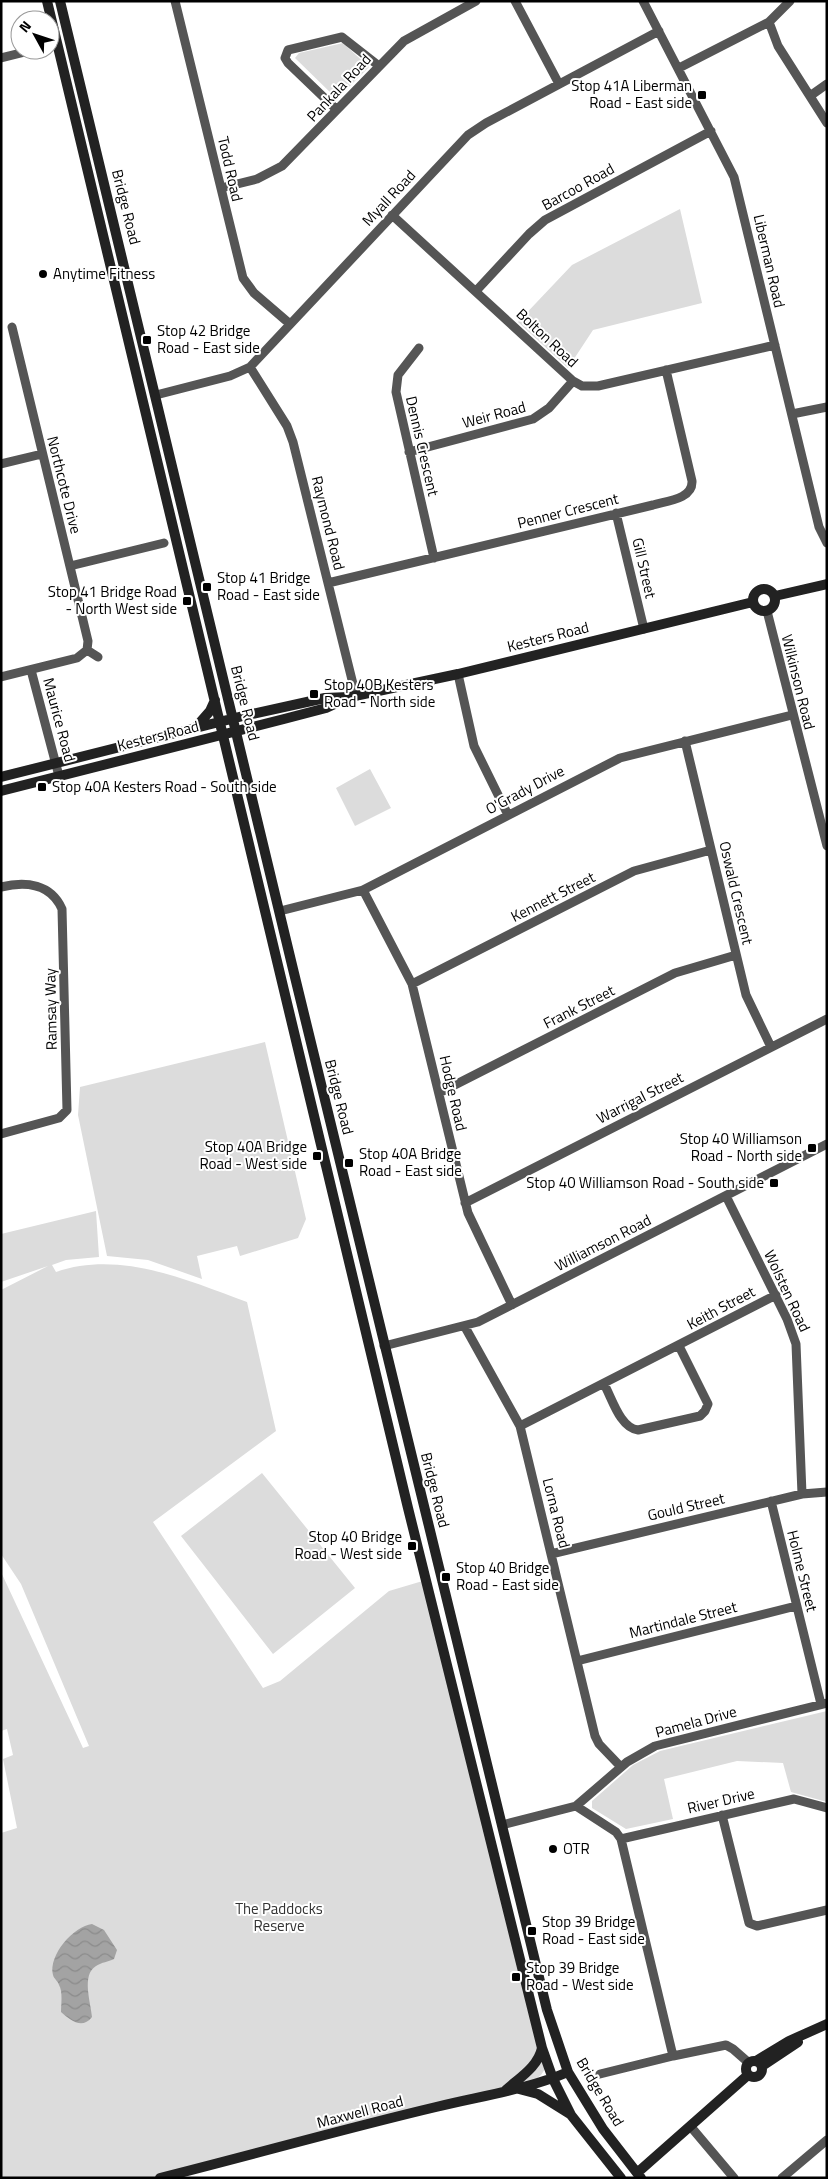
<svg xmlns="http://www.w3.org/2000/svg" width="828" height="2179" viewBox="0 0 828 2179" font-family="'Titillium Web',sans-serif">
	<defs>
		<pattern id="water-waves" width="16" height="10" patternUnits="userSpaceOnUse" patternTransform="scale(1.25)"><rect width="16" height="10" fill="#a3a3a3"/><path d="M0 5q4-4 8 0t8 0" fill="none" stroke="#8b8b8b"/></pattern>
	</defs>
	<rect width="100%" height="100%" fill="#fff"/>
	<path fill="#dcdcdc" d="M 343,43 L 369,67 L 337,99 L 295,58 L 299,53 Z
		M 680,209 L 702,303 L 593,330 L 568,368 L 518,322 L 572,265 Z
		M 370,769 L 391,808 L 355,826 L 336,788 Z
		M 265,1042 L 306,1219 L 298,1238 L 240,1256 L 237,1246 L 197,1256 L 202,1279 L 148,1260 L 107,1256 L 78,1115 L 80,1087 Z
		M 96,1211 L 99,1257 L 66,1260 L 52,1265 L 56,1272 C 120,1250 187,1280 247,1302 L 276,1431 L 153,1522 L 263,1688 L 280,1681 L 389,1591 L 426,1580 L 547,2066 L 541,2075 L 531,2083 L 157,2178 L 1,2178 L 1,1833 L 17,1828 L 3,1759 L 13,1755 L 7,1729 L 1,1731 L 1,1572 L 83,1748 L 89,1746 L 21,1584 L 1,1554 L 1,1290 L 48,1266 L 1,1282 L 1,1234 Z
		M 262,1473 L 355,1588 L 273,1654 L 181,1536 Z
		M 827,1711 L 827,1802 L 791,1792 L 783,1763 L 737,1761 L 664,1779 L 673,1819 L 626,1829 L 592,1808 L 592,1801 L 633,1765 L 660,1751 Z"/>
	<path fill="url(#water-waves)" d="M 92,1924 L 104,1930 L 117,1950 L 114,1959 C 108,1962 102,1962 96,1966 C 81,1975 91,2003 92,2017 C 82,2030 70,2020 61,2012 C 61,2004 63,1992 59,1985 C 58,1981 54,1979 53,1975 C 48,1955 74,1926 92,1924 Z"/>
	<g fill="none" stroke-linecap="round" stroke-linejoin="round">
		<path stroke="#555" stroke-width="9" d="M 175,1 L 243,278 L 254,293 L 290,324
			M 515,1 L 559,84
			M 643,1 L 734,177 L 819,527 L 827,543
			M 769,22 L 778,46 L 827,123
			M 1,58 L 33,50
			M 679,68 L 769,22 L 790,1
			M 810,96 L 827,84
			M 337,110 L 288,63 L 285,58 L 288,50 L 342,37 L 379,66
			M 221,188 L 257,179 L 282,166 L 404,41 L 476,1
			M 392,215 L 573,381 L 582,386 L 598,386 L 775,345
			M 476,291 L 529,234 L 545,220 L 711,131
			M 419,348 L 398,375 L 396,392 L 434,558
			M 250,367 L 287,426 L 293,442 L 356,696
			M 156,395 L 230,376 L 250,367 L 468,135 L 486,123 L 659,31
			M 792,414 L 827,407
			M 409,452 L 533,419 L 549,408 L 573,381
			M 1,464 L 42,454
			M 616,513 L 644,629
			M 70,566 L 164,543
			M 328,583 L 653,505 C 667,501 693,499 692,481 L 666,370
			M 767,611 L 827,846
			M 87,650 L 98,657
			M 31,670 L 59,776
			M 458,674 L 474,746 L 508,815
			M 1,677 L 77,658 L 87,650 L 88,641 L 12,327
			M 685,741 L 746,995 L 771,1047
			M 1,887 C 26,881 51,884 62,909 L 67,1110 L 59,1118 L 1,1134
			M 363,890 L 412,984 L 468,1213 L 512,1305
			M 280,911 L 363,890 L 620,758 L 792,715
			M 412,984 L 634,871 L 711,850
			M 439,1093 L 675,973 L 736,955
			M 726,1196 L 787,1319 L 796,1344 L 802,1494
			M 465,1203 L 827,1019
			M 465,1327 L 520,1426 L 595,1736 L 599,1744 L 621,1767
			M 384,1346 L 478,1322 L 827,1144
			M 604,1384 C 612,1398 620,1428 638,1430 L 700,1416 L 705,1411 L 708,1404 L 679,1346
			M 520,1426 L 776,1295
			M 771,1501 L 821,1704
			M 551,1554 L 802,1494 L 827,1492
			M 577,1661 L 796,1606
			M 576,1806 L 616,1832 L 621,1839 L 673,2056 L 726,2045 L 733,2049 L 749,2063
			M 722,1815 L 749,1923 L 757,1926 L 827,1910
			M 502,1825 L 576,1806 L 627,1762 L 655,1746 L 827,1703
			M 621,1839 L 794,1799 L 827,1808
			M 600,2074 L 673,2056
			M 691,2127 L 734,2178
			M 782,2178 L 827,2140"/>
		<path stroke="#222" stroke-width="10" d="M 47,1 L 408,1508 L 542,2048 L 553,2079 L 571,2115 L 621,2178
			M 60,1 L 293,969 L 547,2010 L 568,2072 L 603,2129 L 641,2178
			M753 600a11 11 0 1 1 22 0a11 11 0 1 1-22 0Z
			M 775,596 L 827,584
			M 196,727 L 210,711 L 215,700
			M 1,777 L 243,716 L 325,698 L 349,697
			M 1,791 L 284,719 L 326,708 L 350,697 L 458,674 L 753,602
			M746 2069a8 8 0 1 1 16 0a8 8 0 1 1-16 0Z
			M 756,2061 L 789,2041 L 827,2024
			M 762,2066 L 798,2042
			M 519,2089 L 538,2094 L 570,2114
			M 506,2090 C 519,2078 538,2067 542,2048
			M 637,2173 L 748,2075
			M 160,2178 C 252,2155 343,2129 436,2107 C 480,2096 526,2090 568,2072"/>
	</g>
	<g fill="#000" stroke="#fff" stroke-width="2">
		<rect x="697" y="90" width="10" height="10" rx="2.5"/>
		<circle cx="43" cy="274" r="5"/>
		<rect x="142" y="335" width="10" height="10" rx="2.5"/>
		<rect x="202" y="582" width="10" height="10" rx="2.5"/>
		<rect x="182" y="596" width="10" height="10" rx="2.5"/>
		<rect x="309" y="689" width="10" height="10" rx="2.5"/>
		<rect x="37" y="782" width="10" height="10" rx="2.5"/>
		<rect x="807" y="1143" width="10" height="10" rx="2.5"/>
		<rect x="312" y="1151" width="10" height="10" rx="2.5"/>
		<rect x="344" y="1158" width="10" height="10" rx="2.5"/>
		<rect x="769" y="1178" width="10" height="10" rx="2.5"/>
		<rect x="407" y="1541" width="10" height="10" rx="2.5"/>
		<rect x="441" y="1572" width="10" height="10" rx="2.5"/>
		<circle cx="553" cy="1849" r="5"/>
		<rect x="527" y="1926" width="10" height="10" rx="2.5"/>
		<rect x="511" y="1972" width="10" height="10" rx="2.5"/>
	</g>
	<g text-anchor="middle" stroke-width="4" stroke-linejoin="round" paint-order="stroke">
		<g font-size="15" fill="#000" stroke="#fff" text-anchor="start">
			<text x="692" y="91" text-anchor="end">Stop 41A Liberman<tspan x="692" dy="17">Road - East side</tspan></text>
			<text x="53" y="279">Anytime Fitness</text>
			<text x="157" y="336">Stop 42 Bridge<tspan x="157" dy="17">Road - East side</tspan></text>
			<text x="217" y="583">Stop 41 Bridge<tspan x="217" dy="17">Road - East side</tspan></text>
			<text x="177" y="597" text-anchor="end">Stop 41 Bridge Road<tspan x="177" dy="17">- North West side</tspan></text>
			<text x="324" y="690">Stop 40B Kesters<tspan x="324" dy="17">Road - North side</tspan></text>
			<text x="52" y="792">Stop 40A Kesters Road - South side</text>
			<text x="802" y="1144" text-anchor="end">Stop 40 Williamson<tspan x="802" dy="17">Road - North side</tspan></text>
			<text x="307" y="1152" text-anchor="end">Stop 40A Bridge<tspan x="307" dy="17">Road - West side</tspan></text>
			<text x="359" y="1159">Stop 40A Bridge<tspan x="359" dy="17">Road - East side</tspan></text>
			<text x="764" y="1188" text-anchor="end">Stop 40 Williamson Road - South side</text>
			<text x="402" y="1542" text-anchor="end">Stop 40 Bridge<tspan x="402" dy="17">Road - West side</tspan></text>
			<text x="456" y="1573">Stop 40 Bridge<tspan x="456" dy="17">Road - East side</tspan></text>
			<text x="563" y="1854">OTR</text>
			<text x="542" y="1927">Stop 39 Bridge<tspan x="542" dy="17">Road - East side</tspan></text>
			<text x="526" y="1973">Stop 39 Bridge<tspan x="526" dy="17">Road - West side</tspan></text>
		</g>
		<g font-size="15" fill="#000" stroke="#fff">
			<text transform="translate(339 88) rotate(-47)" y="5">Pankala Road</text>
			<text transform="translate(230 169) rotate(77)" y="5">Todd Road</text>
			<text transform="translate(578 187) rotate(-29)" y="5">Barcoo Road</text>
			<text transform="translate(389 198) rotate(-47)" y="5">Myall Road</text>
			<text transform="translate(126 207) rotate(76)" y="5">Bridge Road</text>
			<text transform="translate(769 261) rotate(77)" y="5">Liberman Road</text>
			<text transform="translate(547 338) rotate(43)" y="5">Bolton Road</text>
			<text transform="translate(494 415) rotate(-15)" y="5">Weir Road</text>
			<text transform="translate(422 446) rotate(77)" y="5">Dennis Crescent</text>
			<text transform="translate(64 485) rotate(76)" y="5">Northcote Drive</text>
			<text transform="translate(568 511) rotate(-14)" y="5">Penner Crescent</text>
			<text transform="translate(328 523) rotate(76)" y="5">Raymond Road</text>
			<text transform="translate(644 568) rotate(77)" y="5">Gill Street</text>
			<text transform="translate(548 637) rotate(-14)" y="5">Kesters Road</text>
			<text transform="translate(798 682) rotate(76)" y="5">Wilkinson Road</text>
			<text transform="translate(245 703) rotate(76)" y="5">Bridge Road</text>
			<text transform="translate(59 720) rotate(75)" y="5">Maurice Road</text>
			<text transform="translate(158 736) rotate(-14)" y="5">Kesters Road</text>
			<text transform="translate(525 790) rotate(-28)" y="5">O'Grady Drive</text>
			<text transform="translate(736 893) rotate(77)" y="5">Oswald Crescent</text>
			<text transform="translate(553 897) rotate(-27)" y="5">Kennett Street</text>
			<text transform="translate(579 1007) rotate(-27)" y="5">Frank Street</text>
			<text transform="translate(51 1009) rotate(-91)" y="5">Ramsay Way</text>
			<text transform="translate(453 1093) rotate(77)" y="5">Hodge Road</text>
			<text transform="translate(339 1097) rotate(76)" y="5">Bridge Road</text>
			<text transform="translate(640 1098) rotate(-27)" y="5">Warrigal Street</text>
			<text transform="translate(603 1243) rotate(-27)" y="5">Williamson Road</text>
			<text transform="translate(787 1291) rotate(65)" y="5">Wolsten Road</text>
			<text transform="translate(721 1308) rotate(-28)" y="5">Keith Street</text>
			<text transform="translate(435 1490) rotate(76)" y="5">Bridge Road</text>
			<text transform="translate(686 1507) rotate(-13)" y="5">Gould Street</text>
			<text transform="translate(556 1513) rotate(76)" y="5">Lorna Road</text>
			<text transform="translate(802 1571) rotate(76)" y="5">Holme Street</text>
			<text transform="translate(683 1620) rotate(-14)" y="5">Martindale Street</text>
			<text transform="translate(696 1722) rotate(-15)" y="5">Pamela Drive</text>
			<text transform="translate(721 1801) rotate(-13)" y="5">River Drive</text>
			<text transform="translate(600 2092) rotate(59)" y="5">Bridge Road</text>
			<text transform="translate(360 2112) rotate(-15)" y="5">Maxwell Road</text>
		</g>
		<g font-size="15" fill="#333" stroke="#fff">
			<text x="279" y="1914">The Paddocks<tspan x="279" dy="17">Reserve</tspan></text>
		</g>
	</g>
	<rect width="828" height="2179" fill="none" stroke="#000000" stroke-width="5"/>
	<g transform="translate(35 35) rotate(310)"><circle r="24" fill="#ffffff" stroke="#999999"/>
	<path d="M0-4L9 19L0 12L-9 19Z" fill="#000000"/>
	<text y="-8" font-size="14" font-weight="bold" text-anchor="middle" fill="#000000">N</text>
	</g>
</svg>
